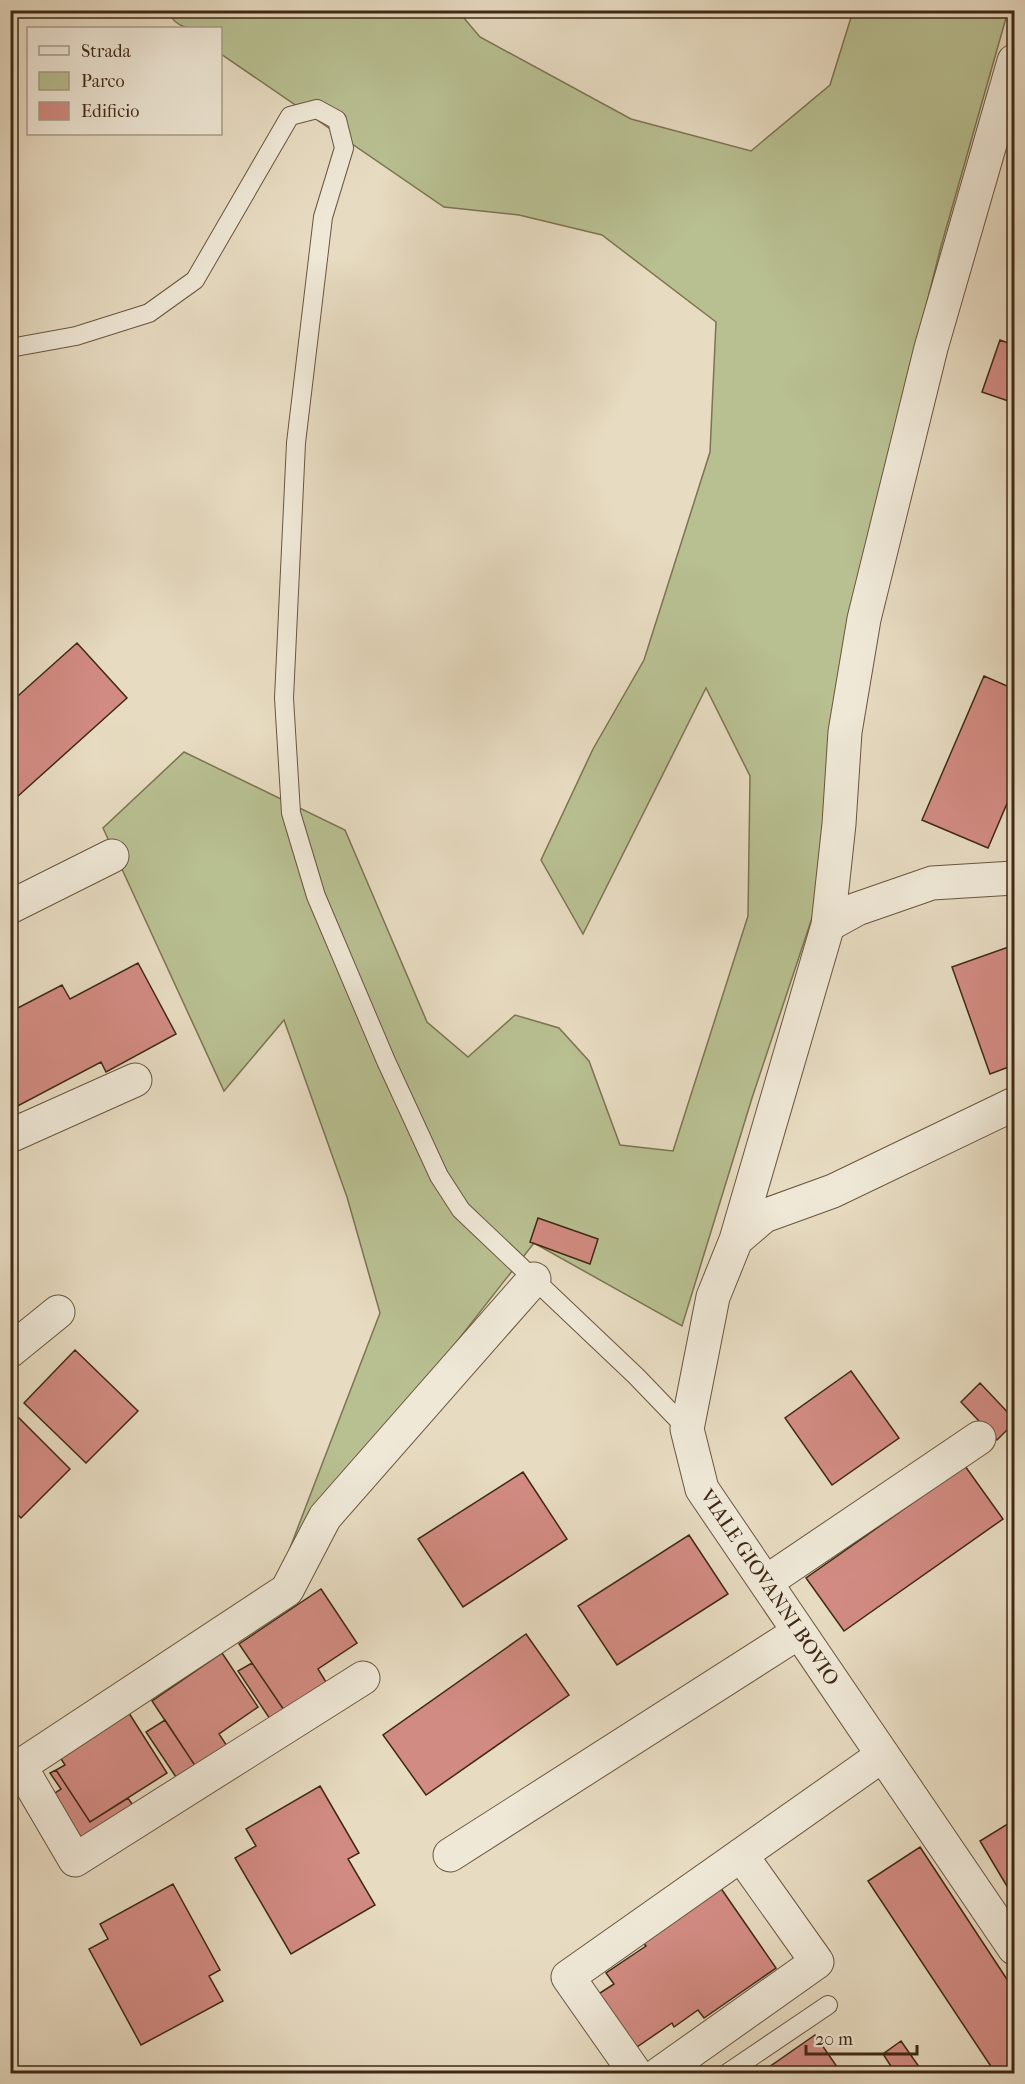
<svg xmlns="http://www.w3.org/2000/svg" width="1025" height="2084" viewBox="0 0 1025 2084" font-family="'IM FELL French Canon',serif">
	<rect width="100%" height="100%" fill="#e7dbc1"/>
	<filter id="stains"><feTurbulence type="fractalNoise" baseFrequency=".00333" numOctaves="4"/><feColorMatrix values="0 0 0 0 .2 0 0 0 0 .09 0 0 0 0 .02 0 0 0 .5 -.17"/></filter>
	<radialGradient id="worn" r=".72"><stop offset=".6" stop-color="#630" stop-opacity="0"/><stop offset="1" stop-color="#630" stop-opacity=".3"/></radialGradient>
	<path fill="#b8bf91" stroke="#7c7452" stroke-width="1.5" d="M 167,11 L 458,11 L 480,37 L 631,119 L 751,151 L 830,85 L 853,11 L 1008,11 L 940,250 L 847,623 L 816,906 L 752,1098 L 682,1326 L 534,1243 L 285,1561 L 380,1313 L 347,1197 L 284,1020 L 224,1091 L 103,828 L 184,752 L 345,830 L 427,1022 L 468,1057 L 515,1015 L 559,1028 L 589,1061 L 620,1145 L 673,1151 L 748,916 L 750,776 L 706,688 L 583,934 L 541,860 L 593,749 L 644,660 L 710,452 L 716,322 L 602,235 L 519,215 L 444,207 L 221,54 L 220,28 C 196,28 180,34 167,11 Z"/>
	<path fill="#d28b82" stroke="#402914" stroke-width="1.5" d="M 1000,340 L 1014,345 L 1014,403 L 982,392 Z
		M 77,643 L 127,698 L 17,797 L 10,789 L 10,703 Z
		M 984,676 L 1014,689 L 1014,787 L 988,848 L 922,820 Z
		M 1014,945 L 1014,1065 L 990,1074 L 952,967 Z
		M 138,963 L 176,1034 L 106,1072 L 101,1062 L 10,1110 L 10,1012 L 62,985 L 70,999 Z
		M 538,1218 L 598,1239 L 590,1264 L 530,1242 Z
		M 75,1350 L 138,1411 L 86,1463 L 24,1403 Z
		M 851,1371 L 899,1438 L 832,1485 L 785,1418 Z
		M 980,1383 L 1014,1419 L 1014,1423 L 997,1440 L 961,1402 Z
		M 10,1409 L 70,1469 L 21,1518 L 10,1507 Z
		M 965,1466 L 1003,1519 L 844,1631 L 806,1578 Z
		M 523,1472 L 567,1539 L 463,1607 L 418,1539 Z
		M 689,1535 L 728,1594 L 617,1665 L 578,1606 Z
		M 321,1589 L 357,1643 L 318,1669 L 326,1682 L 284,1710 L 239,1644 Z
		M 526,1634 L 569,1695 L 426,1795 L 383,1735 Z
		M 222,1653 L 258,1707 L 219,1734 L 227,1746 L 196,1767 L 152,1701 Z
		M 252,1663 L 284,1710 L 270,1719 L 238,1671 Z
		M 127,1710 L 167,1773 L 90,1822 L 56,1770 L 65,1765 L 58,1754 Z
		M 165,1720 L 196,1767 L 178,1780 L 146,1732 Z
		M 56,1770 L 90,1822 L 128,1798 L 136,1810 L 84,1844 L 52,1795 L 61,1789 L 50,1773 Z
		M 320,1786 L 359,1853 L 348,1859 L 375,1905 L 291,1954 L 235,1858 L 256,1846 L 246,1829 Z
		M 1014,1820 L 1014,1898 L 980,1841 Z
		M 920,1847 L 1014,1990 L 1014,2074 L 996,2074 L 868,1881 Z
		M 173,1884 L 220,1970 L 209,1976 L 223,2001 L 141,2045 L 89,1949 L 108,1939 L 100,1924 Z
		M 720,1887 L 776,1968 L 704,2018 L 698,2010 L 674,2027 L 672,2023 L 634,2049 L 597,1995 L 614,1984 L 606,1973 L 646,1946 L 642,1942 Z
		M 815,2035 L 842,2074 L 759,2074 Z
		M 901,2041 L 924,2074 L 896,2074 L 883,2054 Z"/>
	<g fill="none" stroke-linecap="round" stroke-linejoin="round">
		<g stroke="#6a563f" stroke-width="20">
			<path id="lane" d="M 10,348 L 76,336 L 149,313 L 195,280 L 290,116 L 317,109 L 337,120 L 344,148 L 323,217 L 296,443 L 284,698 L 291,813 L 316,896 L 386,1061 L 439,1176 L 461,1210 L 636,1376 L 687,1429
				M 726,2074 L 828,2005"/>
		</g>
		<g stroke="#6a563f" stroke-width="35">
			<path id="street" d="M 10,907 L 112,856
				M 828,925 L 857,909 L 932,883 L 1014,878
				M 1014,1104 L 833,1191 L 764,1216 L 736,1240 L 713,1297 L 687,1429 L 702,1489 L 1014,1948
				M 10,1136 L 135,1080
				M 736,1240 L 828,925 L 839,824 L 845,732 L 864,619 L 931,348 L 1014,61
				M 10,1351 L 58,1312
				M 766,1582 L 979,1438
				M 363,1678 L 75,1860 L 20,1766 L 287,1590 L 325,1517 L 534,1279
				M 450,1855 L 799,1632
				M 636,2074 L 568,1977 L 883,1755
				M 659,2074 L 817,1962 L 741,1855"/>
		</g>
		<use href="#lane" stroke="#efe8d7" stroke-width="18"/>
		<use href="#street" stroke="#efe8d7" stroke-width="33"/>
	</g>
	<g text-anchor="middle" stroke-width="6" stroke-linejoin="round" paint-order="stroke">
		<g font-size="20" fill="#402914" stroke="#efe8d7">
			<text transform="translate(770 1587) rotate(56)" y="7">VIALE GIOVANNI BOVIO</text>
		</g>
	</g>
	<rect width="1025" height="2084" fill="none" stroke="#e7dbc1" stroke-width="36"/>
	<rect x="12" y="12" width="1001" height="2060" fill="none" stroke="#402914" stroke-width="3"/>
	<rect x="18" y="18" width="989" height="2048" fill="none" stroke="#402914" stroke-width="1.5"/>
	<rect x="27" y="27" width="195" height="108" fill="#efe8d7" stroke="#a99c89" stroke-width="1.5"/>
	<rect x="39" y="46" width="30" height="9" fill="#efe8d7" stroke="#a99c89" stroke-width="1.5"/>
	<text x="81" y="57" font-size="18" fill="#402914">Strada</text>
	<rect x="39" y="72" width="30" height="18" fill="#b8bf91" stroke="#a99c89" stroke-width="1.5"/>
	<text x="81" y="87" font-size="18" fill="#402914">Parco</text>
	<rect x="39" y="102" width="30" height="18" fill="#d28b82" stroke="#a99c89" stroke-width="1.5"/>
	<text x="81" y="117" font-size="18" fill="#402914">Edificio</text>
	<path d="M806 2045v9h111v-9" fill="none" stroke="#402914" stroke-width="3"/>
	<text x="815" y="2045" font-size="18" fill="#402914" stroke="#efe8d7" stroke-width="4.5" paint-order="stroke">20 m</text>
	<rect width="100%" height="100%" filter="url(#stains)"/>
	<rect width="100%" height="100%" fill="url(#worn)"/>
</svg>
